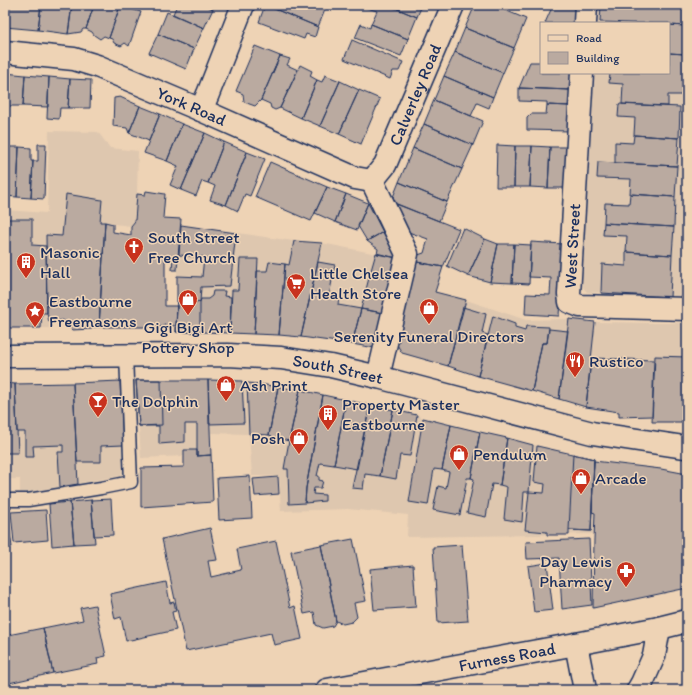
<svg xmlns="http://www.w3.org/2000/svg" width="692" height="695" viewBox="0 0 692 695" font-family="Itim,sans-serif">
	<rect width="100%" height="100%" fill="#eed3b5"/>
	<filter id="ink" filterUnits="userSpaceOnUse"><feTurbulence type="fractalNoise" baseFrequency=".025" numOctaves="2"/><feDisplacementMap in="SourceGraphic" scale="8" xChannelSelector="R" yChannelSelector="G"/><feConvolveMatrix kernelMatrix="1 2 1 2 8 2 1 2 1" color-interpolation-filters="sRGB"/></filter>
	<g filter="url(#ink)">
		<path fill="#dec7af" d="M 597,5 L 687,5 L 687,298 L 587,292 L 581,285 L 594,73 L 669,73 L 669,23 L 596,23 Z
			M 49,131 L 98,132 L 110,148 L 138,151 L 137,194 L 135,221 L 131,226 L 105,223 L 99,327 L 92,327 L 92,329 L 72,330 L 62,320 L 49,322 L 49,328 L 5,328 L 5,210 L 47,213 Z
			M 181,225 L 294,241 L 322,243 L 377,254 L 375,348 L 301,337 L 279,335 L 200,332 L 176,332 L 177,270 Z
			M 417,262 L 443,267 L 435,292 L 466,300 L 526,320 L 569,319 L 595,322 L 656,323 L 687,323 L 687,416 L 681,422 L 652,422 L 652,416 L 619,417 L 619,412 L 586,407 L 402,353 L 396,343 Z
			M 136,380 L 169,380 L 242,381 L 300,390 L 417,415 L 423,418 L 480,432 L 594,459 L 594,461 L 661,469 L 687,474 L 687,588 L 593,608 L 594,534 L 407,537 L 408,515 L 348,509 L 281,511 L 279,476 L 252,476 L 249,434 L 210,433 L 197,450 L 185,450 L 184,456 L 141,458 Z
			M 120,381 L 124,472 L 123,474 L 120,476 L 20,494 L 20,479 L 5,479 L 5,383 L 56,384 Z"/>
		<path fill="#baaaa0" stroke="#1b2f5e" d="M 5,5 L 41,5 L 38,30 L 5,27 Z
			M 41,5 L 72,5 L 68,34 L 38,30 Z
			M 72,5 L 94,5 L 86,29 L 83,29 L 81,32 L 68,34 Z
			M 94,5 L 120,6 L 109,38 L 104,36 L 100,39 L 94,35 L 92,32 L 86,29 Z
			M 177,5 L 203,5 L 213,9 L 204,28 L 173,14 Z
			M 265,5 L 318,27 L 315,37 L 306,34 L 304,39 L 259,22 Z
			M 265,5 L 312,5 L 325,10 L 318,27 Z
			M 368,5 L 388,5 L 417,17 L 408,39 L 371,24 L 377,11 L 367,8 Z
			M 388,5 L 422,5 L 417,17 Z
			M 475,5 L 493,5 L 526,19 L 514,48 L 465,28 Z
			M 553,5 L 576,5 L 575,23 L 545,23 Z
			M 601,5 L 687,5 L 686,26 L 669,25 L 669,23 L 631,23 L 600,22 Z
			M 120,6 L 141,12 L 129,46 L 125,43 L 121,46 L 114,43 L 112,39 L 109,38 Z
			M 167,12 L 204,28 L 194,49 L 158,34 Z
			M 361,24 L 370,28 L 371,24 L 408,39 L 401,56 L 355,38 Z
			M 669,25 L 686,26 L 685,54 L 669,53 Z
			M 465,28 L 514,48 L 503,73 L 455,52 Z
			M 158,34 L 194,49 L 186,69 L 149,53 Z
			M 352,40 L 403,62 L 399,71 L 393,71 L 390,79 L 344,59 Z
			M 255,46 L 280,56 L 261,100 L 255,106 L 244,102 L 243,94 L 236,91 Z
			M 455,52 L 503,73 L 493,97 L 444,76 Z
			M 669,53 L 685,54 L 683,95 L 668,95 L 668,106 L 622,104 L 623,84 L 609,83 L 610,73 L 669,73 Z
			M 280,56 L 290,59 L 287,65 L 298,70 L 280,108 L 275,110 L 271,108 L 270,104 L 261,100 Z
			M 530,62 L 541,62 L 541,73 L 571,73 L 570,90 L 519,88 Z
			M 300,65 L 312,71 L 310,76 L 317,80 L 301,118 L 280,108 Z
			M 5,73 L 25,75 L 23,106 L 5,106 Z
			M 25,75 L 49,77 L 48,107 L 23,106 Z
			M 325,75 L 340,81 L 320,126 L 301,118 L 317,80 L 322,82 Z
			M 444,76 L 493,97 L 489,108 L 477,103 L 471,116 L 434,100 Z
			M 49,77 L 70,79 L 68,108 L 60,108 L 59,119 L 47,118 Z
			M 70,79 L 91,80 L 90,108 L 68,108 Z
			M 340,81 L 359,90 L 339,134 L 320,126 Z
			M 519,88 L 570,90 L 570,106 L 547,105 L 547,102 L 519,101 Z
			M 359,90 L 380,99 L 361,144 L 339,134 Z
			M 120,97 L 140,106 L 129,133 L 127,128 L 113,126 L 114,98 Z
			M 434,100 L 483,121 L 473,145 L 424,124 Z
			M 619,104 L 680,107 L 679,138 L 634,135 L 635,118 L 618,117 Z
			M 547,105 L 570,106 L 569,131 L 527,130 L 527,118 L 531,114 L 546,114 Z
			M 140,106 L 160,114 L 149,141 L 129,133 Z
			M 160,114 L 182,124 L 167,161 L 144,153 Z
			M 182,124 L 205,133 L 181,190 L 170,185 L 178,166 L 167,161 Z
			M 424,124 L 473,145 L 462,169 L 413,148 Z
			M 205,133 L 224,142 L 208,183 L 202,181 L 196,196 L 181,190 Z
			M 634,135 L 679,138 L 677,166 L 615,163 L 615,142 L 633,143 Z
			M 224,142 L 247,152 L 226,205 L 210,200 L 215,186 L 208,183 Z
			M 38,144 L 46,144 L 44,199 L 31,198 L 33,161 L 38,161 Z
			M 497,145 L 515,146 L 514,187 L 496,187 Z
			M 515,146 L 532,146 L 530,187 L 514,187 Z
			M 532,146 L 550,147 L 548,188 L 530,187 Z
			M 6,147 L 19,147 L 17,197 L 5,196 Z
			M 19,147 L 31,148 L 31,161 L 33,161 L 31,198 L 17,197 Z
			M 550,147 L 567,147 L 565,188 L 548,188 Z
			M 413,148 L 462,169 L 447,202 L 399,182 Z
			M 247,152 L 265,159 L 250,196 L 245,194 L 238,211 L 226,205 Z
			M 270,162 L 327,187 L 311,221 L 255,197 Z
			M 598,162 L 677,166 L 675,197 L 630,194 L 631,179 L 597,178 Z
			M 399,182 L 447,202 L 439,221 L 391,202 Z
			M 327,187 L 346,194 L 335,222 L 315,213 Z
			M 146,191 L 165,194 L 163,218 L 181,219 L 177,270 L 172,270 L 173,257 L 165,257 L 165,306 L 177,306 L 176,326 L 164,325 L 164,327 L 99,327 L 105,222 L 113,224 L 113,232 L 131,235 L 131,226 L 135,221 L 137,194 L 145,195 Z
			M 66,194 L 102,200 L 100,222 L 105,222 L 99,327 L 92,327 L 92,329 L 72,330 L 63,320 L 49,322 L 47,313 L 46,235 L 62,236 Z
			M 346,194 L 368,203 L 357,230 L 335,222 Z
			M 630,194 L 675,197 L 674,227 L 604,223 L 605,203 L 629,204 Z
			M 368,203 L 383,232 L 367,241 L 358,226 Z
			M 397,204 L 439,221 L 459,229 L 443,267 L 417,262 L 418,255 L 424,253 L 428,239 L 403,230 L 396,213 Z
			M 5,219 L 32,219 L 32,245 L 46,246 L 47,313 L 42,313 L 41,328 L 5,328 Z
			M 604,223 L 674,227 L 672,255 L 626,252 L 627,236 L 603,235 Z
			M 181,225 L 236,233 L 230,286 L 201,287 L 200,302 L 177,303 L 177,276 L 202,277 L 204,257 L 179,255 Z
			M 463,228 L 485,239 L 468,276 L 447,266 Z
			M 383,232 L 397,258 L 377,254 L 378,249 L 367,241 Z
			M 485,239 L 498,244 L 490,282 L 468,276 Z
			M 294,241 L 322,243 L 301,337 L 279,335 L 285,264 L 289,265 Z
			M 531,242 L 563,244 L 559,316 L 525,314 L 526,294 L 550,295 L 551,278 L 529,277 Z
			M 498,244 L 514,244 L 512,283 L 490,282 Z
			M 514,244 L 531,245 L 529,284 L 512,283 Z
			M 626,252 L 672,255 L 670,297 L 601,293 L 602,264 L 626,266 Z
			M 376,253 L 397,258 L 391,279 L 370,274 Z
			M 240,259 L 258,259 L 254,334 L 230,333 L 232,290 L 238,290 Z
			M 269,262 L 285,264 L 279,335 L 254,334 L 257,271 L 267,271 Z
			M 318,262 L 335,265 L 329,296 L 339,296 L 338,305 L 361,309 L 352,344 L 301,337 Z
			M 417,262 L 443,267 L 435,292 L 466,300 L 448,366 L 402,353 L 396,343 Z
			M 370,274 L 391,279 L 383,313 L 361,309 Z
			M 213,291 L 225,291 L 224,296 L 231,297 L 230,333 L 200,332 L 176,332 L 177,303 L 200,302 L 201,299 L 208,299 L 212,296 Z
			M 200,302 L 200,332 L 176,332 L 177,303 Z
			M 463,307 L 486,314 L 482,333 L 488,335 L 478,376 L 448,366 Z
			M 361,309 L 383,313 L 375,348 L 352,344 Z
			M 493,316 L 515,324 L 515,328 L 525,331 L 526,326 L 549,327 L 547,343 L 542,343 L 532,391 L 478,376 Z
			M 569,319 L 595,322 L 586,407 L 559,399 Z
			M 549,329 L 568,331 L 559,399 L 532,391 L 542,343 L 547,343 Z
			M 655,356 L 687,357 L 687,416 L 681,422 L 652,422 Z
			M 591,358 L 654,360 L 652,416 L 619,417 L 619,412 L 586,407 Z
			M 136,380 L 208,380 L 211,455 L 197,456 L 197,424 L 185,424 L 185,442 L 159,444 L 159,426 L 139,426 Z
			M 136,380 L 161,380 L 162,425 L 139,426 Z
			M 208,380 L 242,381 L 244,423 L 209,424 Z
			M 120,381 L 123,445 L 101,446 L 101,462 L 77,462 L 73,383 Z
			M 5,383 L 15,384 L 18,453 L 5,453 Z
			M 73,383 L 78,484 L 60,487 L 58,452 L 63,452 L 63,445 L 33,446 L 34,457 L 25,457 L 25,432 L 17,432 L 15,384 Z
			M 247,383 L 260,384 L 278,387 L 269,435 L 249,434 Z
			M 278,387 L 300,390 L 289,441 L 281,439 L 281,442 L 271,440 L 272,436 L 269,435 Z
			M 300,390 L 323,395 L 306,488 L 305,503 L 289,504 L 288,469 L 284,469 L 289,441 Z
			M 323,395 L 346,400 L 334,465 L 320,463 L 317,476 L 319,476 L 319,480 L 323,481 L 321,488 L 314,488 L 313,494 L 325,495 L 325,501 L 305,503 L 306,488 Z
			M 346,400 L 370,405 L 357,469 L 334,465 Z
			M 370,405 L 393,410 L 380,476 L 365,474 L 363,489 L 352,488 Z
			M 393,410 L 417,415 L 410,456 L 400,455 L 396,479 L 380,476 Z
			M 423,418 L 451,425 L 442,470 L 434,469 L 428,505 L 409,502 Z
			M 451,425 L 480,432 L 471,478 L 467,478 L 460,515 L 433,510 L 438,486 L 446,488 L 449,472 L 442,470 Z
			M 480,432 L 507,438 L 500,485 L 492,484 L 486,517 L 467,513 L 474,479 L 471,478 Z
			M 507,438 L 533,445 L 529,492 L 524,492 L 522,522 L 504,519 L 507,487 L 500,485 Z
			M 537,446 L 594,459 L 591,531 L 569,530 L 569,535 L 547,535 L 547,532 L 525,530 L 529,492 L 544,493 L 545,484 L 534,482 Z
			M 184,450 L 197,450 L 197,456 L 211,455 L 213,502 L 141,507 L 141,468 L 184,467 Z
			M 573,454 L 594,459 L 591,531 L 569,530 Z
			M 594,461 L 661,469 L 687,474 L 687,588 L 593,608 L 594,540 L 595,513 L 592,512 Z
			M 250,476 L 252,518 L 219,520 L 217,478 Z
			M 278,477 L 279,494 L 255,496 L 253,479 Z
			M 111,499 L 113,535 L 94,536 L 91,500 Z
			M 91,500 L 95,543 L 74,544 L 70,502 Z
			M 70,502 L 74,544 L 52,546 L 49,504 Z
			M 46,510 L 48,540 L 14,543 L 11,512 Z
			M 5,512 L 7,512 L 12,547 L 5,548 Z
			M 210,528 L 217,560 L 208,561 L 211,577 L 241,570 L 237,549 L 276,541 L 290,608 L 295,606 L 302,639 L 274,645 L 271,633 L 186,651 L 162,539 Z
			M 353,539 L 366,601 L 354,603 L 357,617 L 352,622 L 343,624 L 336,621 L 321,545 Z
			M 589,539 L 592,605 L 562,609 L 559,558 L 527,559 L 526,542 Z
			M 321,545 L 336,621 L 333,626 L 323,628 L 316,625 L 314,612 L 304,614 L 291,551 Z
			M 462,545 L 468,621 L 438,623 L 433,547 Z
			M 547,563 L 553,610 L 534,612 L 528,566 Z
			M 413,565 L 416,607 L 374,610 L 370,569 Z
			M 166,582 L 170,603 L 174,602 L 176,611 L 172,612 L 176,630 L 126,641 L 121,617 L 115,619 L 110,594 Z
			M 95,605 L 106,656 L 97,658 L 98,664 L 53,673 L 43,628 L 83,620 L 80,608 Z
			M 5,621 L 8,635 L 43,628 L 53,673 L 9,683 L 6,671 L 5,671 Z"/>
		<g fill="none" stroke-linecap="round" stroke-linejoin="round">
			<g stroke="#1b2f5e" stroke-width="15">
				<path id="lane" d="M 5,500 L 28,500 L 101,488 L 131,482 L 126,355"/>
			</g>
			<g stroke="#1b2f5e" stroke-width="25">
				<g id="street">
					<path d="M 585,23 L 586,5"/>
					<path id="s1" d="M 5,52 L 74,59 L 97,66 L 201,110 L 355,178 L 372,181"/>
					<path d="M 582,73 L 569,294 L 570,302 L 580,306 L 687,309"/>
					<path d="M 201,110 L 208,94 L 243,5"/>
					<path d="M 372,181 L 407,254 L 378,377"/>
					<path id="s2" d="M 372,181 L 385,165 L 453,5"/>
					<path d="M 576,644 L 585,690"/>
					<path id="s3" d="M 327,690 L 576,644 L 659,628 L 687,621"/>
					<path d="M 638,690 L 642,683 L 654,656 L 659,628"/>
				</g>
			</g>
			<g stroke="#1b2f5e" stroke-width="25">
				<g id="secondary">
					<path id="s4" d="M 5,356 L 228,355 L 281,358 L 331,366 L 378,377 L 592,433 L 684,447 L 687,446"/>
				</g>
			</g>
			<use href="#lane" stroke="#eed3b5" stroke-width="12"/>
			<use href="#street" stroke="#eed3b5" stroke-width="22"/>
			<use href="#secondary" stroke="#eed3b5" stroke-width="22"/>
		</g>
	</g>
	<defs>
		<g id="church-pin" transform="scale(1)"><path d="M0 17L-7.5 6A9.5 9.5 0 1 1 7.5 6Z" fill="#c8321e" stroke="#eed3b5"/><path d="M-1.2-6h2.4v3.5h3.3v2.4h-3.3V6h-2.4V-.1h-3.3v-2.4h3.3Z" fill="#fff"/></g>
		<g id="building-pin" transform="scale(1)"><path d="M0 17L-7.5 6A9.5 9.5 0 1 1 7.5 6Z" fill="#c8321e" stroke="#eed3b5"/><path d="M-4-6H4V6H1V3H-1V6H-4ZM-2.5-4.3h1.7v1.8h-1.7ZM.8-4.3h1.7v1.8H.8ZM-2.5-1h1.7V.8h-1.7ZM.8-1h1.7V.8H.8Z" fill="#fff"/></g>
		<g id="supermarket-pin" transform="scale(1)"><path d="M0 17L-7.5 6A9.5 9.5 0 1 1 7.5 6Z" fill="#c8321e" stroke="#eed3b5"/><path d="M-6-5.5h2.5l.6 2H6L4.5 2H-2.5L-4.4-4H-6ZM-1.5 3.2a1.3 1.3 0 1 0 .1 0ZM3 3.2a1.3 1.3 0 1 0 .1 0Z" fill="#fff"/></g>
		<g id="shop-pin" transform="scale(1)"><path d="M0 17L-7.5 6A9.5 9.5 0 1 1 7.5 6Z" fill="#c8321e" stroke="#eed3b5"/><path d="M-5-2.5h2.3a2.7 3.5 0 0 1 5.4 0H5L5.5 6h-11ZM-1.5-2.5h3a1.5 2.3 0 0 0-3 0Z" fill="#fff"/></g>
		<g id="sight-pin" transform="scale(1)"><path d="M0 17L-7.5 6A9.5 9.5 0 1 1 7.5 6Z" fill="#c8321e" stroke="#eed3b5"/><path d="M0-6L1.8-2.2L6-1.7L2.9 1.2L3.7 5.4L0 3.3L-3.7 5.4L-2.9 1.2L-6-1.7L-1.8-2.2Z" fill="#fff"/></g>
		<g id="restaurant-pin" transform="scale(1)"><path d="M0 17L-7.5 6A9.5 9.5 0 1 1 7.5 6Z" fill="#c8321e" stroke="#eed3b5"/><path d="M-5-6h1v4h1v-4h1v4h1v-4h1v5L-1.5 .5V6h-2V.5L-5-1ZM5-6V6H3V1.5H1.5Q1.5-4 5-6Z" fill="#fff"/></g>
		<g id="bar-pin" transform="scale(1)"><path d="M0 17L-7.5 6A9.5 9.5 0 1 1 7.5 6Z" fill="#c8321e" stroke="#eed3b5"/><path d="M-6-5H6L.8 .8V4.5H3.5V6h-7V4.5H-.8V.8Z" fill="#fff"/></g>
		<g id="pharmacy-pin" transform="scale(1)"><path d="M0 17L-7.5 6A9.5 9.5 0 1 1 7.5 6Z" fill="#c8321e" stroke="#eed3b5"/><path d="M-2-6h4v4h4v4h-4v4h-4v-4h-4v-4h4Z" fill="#fff"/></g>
	</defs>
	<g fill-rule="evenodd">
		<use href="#church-pin" x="134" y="247"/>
		<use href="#building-pin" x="26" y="262"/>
		<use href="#supermarket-pin" x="296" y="283"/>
		<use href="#shop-pin" x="188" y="299"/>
		<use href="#shop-pin" x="429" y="308"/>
		<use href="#sight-pin" x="35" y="311"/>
		<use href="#restaurant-pin" x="575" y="361"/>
		<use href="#shop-pin" x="226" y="385"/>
		<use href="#bar-pin" x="98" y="401"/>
		<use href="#building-pin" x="328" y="414"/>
		<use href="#shop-pin" x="299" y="438"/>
		<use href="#shop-pin" x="459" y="454"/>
		<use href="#shop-pin" x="581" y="478"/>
		<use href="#pharmacy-pin" x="626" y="571"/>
	</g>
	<g text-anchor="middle" stroke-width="3" stroke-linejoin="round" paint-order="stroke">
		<g font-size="17" fill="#1b2f5e" stroke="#eed3b5">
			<text dy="6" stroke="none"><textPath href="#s2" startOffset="97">Calverley Road</textPath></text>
			<text dy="6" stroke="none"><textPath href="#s1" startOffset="196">York Road</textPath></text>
			<text transform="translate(572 246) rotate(-87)" y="6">West Street</text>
			<text dy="6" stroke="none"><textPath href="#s4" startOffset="334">South Street</textPath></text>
			<text dy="6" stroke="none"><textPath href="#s3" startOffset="183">Furness Road</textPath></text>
		</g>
		<g font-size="17" fill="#1b2f5e" stroke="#eed3b5" text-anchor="start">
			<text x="148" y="243">South Street<tspan x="148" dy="20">Free Church</tspan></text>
			<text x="40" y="258">Masonic<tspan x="40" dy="20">Hall</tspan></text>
			<text x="310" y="279">Little Chelsea<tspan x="310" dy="20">Health Store</tspan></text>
			<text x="49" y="307">Eastbourne<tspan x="49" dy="20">Freemasons</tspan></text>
			<text x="188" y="333" text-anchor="middle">Gigi Bigi Art<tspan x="188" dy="20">Pottery Shop</tspan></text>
			<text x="429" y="342" text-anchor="middle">Serenity Funeral Directors</text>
			<text x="589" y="367">Rustico</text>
			<text x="240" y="391">Ash Print</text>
			<text x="112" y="407">The Dolphin</text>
			<text x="342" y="410">Property Master<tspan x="342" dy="20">Eastbourne</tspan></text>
			<text x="285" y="444" text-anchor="end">Posh</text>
			<text x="473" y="460">Pendulum</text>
			<text x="595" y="484">Arcade</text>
			<text x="612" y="567" text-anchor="end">Day Lewis<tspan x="612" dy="20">Pharmacy</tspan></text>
		</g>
	</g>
	<rect width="692" height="695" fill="none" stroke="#eed3b5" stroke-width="20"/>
	<rect x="10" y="10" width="672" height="675" fill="none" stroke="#1b2f5e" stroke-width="1.5" filter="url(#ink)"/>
	<rect x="540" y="22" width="130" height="52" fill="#eed3b5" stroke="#9a9192"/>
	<rect x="548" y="35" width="20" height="6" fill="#eed3b5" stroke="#9a9192"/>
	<text x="576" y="42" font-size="12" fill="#1b2f5e">Road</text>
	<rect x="548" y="52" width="20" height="12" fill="#baaaa0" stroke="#9a9192"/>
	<text x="576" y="62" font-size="12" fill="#1b2f5e">Building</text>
</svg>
